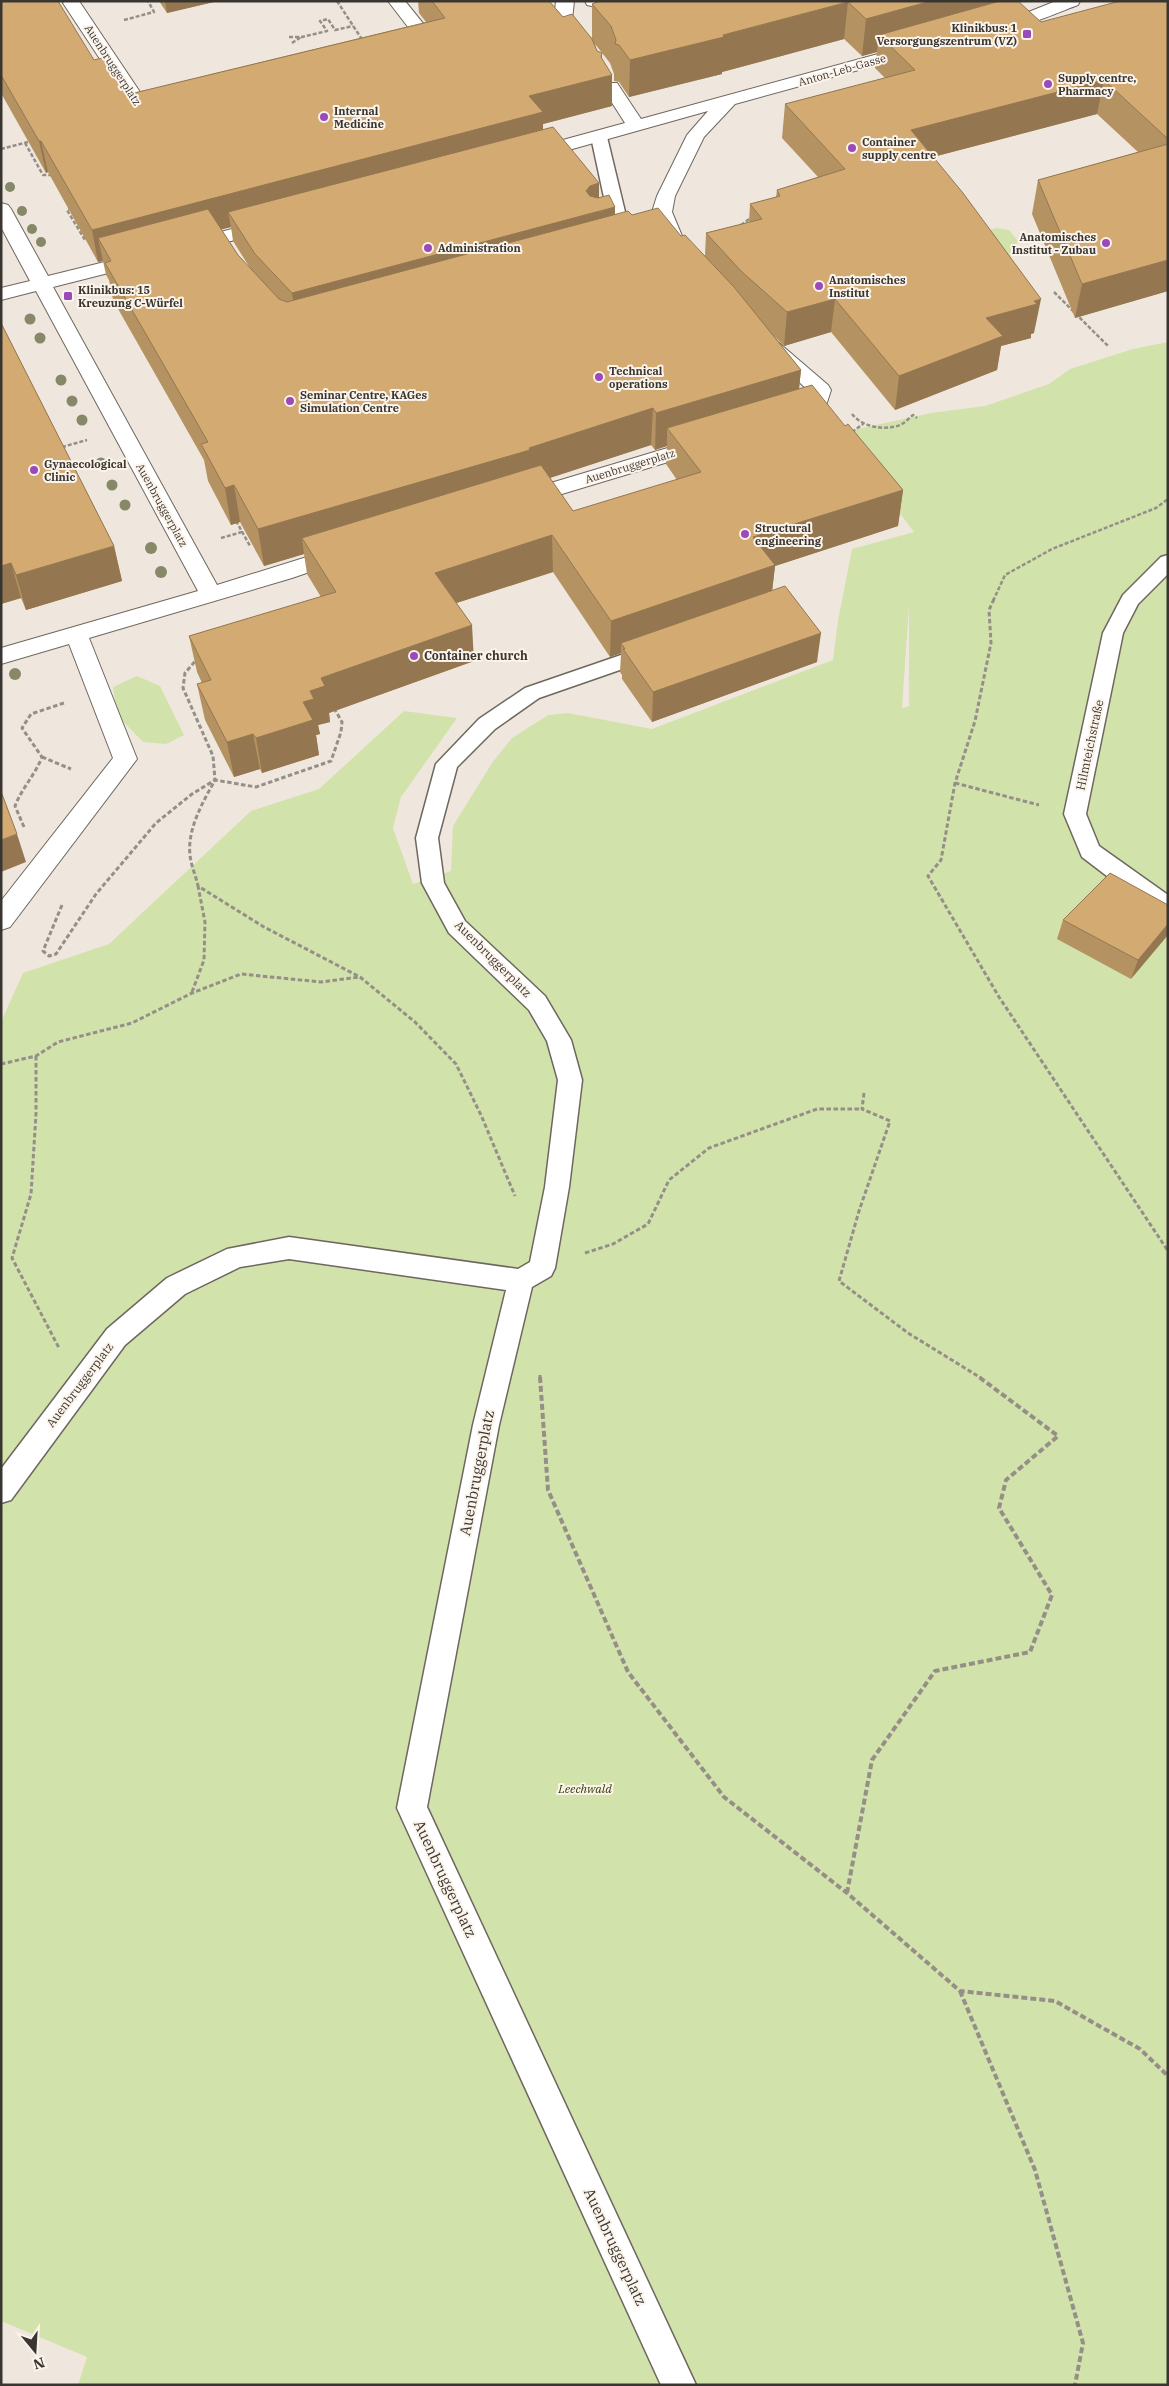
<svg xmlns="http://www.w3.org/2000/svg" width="1169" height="2386" viewBox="0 0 1169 2386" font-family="'IBM Plex Serif',serif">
	<rect width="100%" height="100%" fill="#efe7dd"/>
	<path fill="#d2e2ab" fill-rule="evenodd" d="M 997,228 L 1009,230 L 1018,241 L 1011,256 L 1002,262 L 975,233 Z
		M 1168,342 L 1168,2385 L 78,2385 L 87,2357 L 1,2321 L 1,1022 L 23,973 L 109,944 L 251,811 L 319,789 L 404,711 L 457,718 L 401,797 L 393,828 L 413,884 L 451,871 L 453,826 L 492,763 L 512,738 L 548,715 L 568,713 L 652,729 L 833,660 L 838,621 L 852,549 L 914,532 L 853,451 L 853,430 L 931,413 L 985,406 L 1049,384 L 1070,369 L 1133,349 ZM 909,606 L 909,706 L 903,708 L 902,708 Z
		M 137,676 L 160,686 L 184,735 L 166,744 L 143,742 L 117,715 L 113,687 Z"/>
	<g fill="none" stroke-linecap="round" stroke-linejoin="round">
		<g stroke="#6e675f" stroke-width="3">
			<path id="service" d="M 599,132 L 605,133 L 607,137 L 626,216 L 636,241 L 633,245 L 622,247 L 616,246 L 613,242 L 617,238 L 608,216 L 591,137 L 593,133 Z
				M 1168,555 L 1168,574 L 1138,604 L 1123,633 L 1086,814 L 1099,846 L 1168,895 L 1168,916 L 1160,913 L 1124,889 L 1082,857 L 1064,814 L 1103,633 L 1123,595 L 1161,557 Z
				M 653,644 L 660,646 L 663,651 L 660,656 L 539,698 L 495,729 L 457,767 L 438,838 L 444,883 L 465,921 L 545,996 L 571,1040 L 582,1080 L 569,1187 L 555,1268 L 551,1276 L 532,1287 L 499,1425 L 427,1807 L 696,2385 L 661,2385 L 397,1808 L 473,1425 L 506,1290 L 289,1259 L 240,1267 L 185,1294 L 125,1345 L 11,1500 L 1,1503 L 1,1469 L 107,1329 L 167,1278 L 227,1249 L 289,1237 L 518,1269 L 530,1262 L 545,1187 L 558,1080 L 547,1041 L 529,1010 L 449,933 L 422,883 L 416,838 L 436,764 L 479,719 L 525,688 Z"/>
		</g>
		<g stroke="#6e675f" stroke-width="2">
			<path id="minor" d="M 65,1 L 79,1 L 150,107 L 159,105 L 165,106 L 168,110 L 165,114 L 145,119 L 139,118 L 63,3 Z
				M 388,1 L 405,1 L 438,42 L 435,46 L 414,51 L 408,50 L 405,46 L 408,42 L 418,40 Z
				M 556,1 L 574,1 L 572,20 L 594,46 L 591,50 L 579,50 L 557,25 L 554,21 Z
				M 585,1 L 651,1 L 649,5 C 629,10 607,10 587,5 Z
				M 1056,1 L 1080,1 L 1078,5 C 1059,12 1010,34 992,30 L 989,26 L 992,22 L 1031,11 Z
				M 911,45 L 917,46 L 920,50 L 917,54 L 735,104 L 704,137 L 675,196 L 672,212 L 687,248 L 684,252 L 677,254 L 670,252 L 652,212 L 657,196 L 687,135 L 708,111 L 533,160 L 526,158 L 524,154 L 526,150 L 625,123 L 602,87 L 605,83 L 617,83 L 641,119 Z
				M 1,203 L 8,205 L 11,209 L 48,276 L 141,253 L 148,255 L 151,259 L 148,263 L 53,287 L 217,585 L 342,546 L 350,548 L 353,553 L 350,558 L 292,578 L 89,638 L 137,759 L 10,927 L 1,930 L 1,901 L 113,758 L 69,644 L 1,664 L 1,648 L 198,591 L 36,291 L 1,300 L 1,288 L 30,281 L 1,227 Z
				M 269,219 L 276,221 L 279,225 L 276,229 L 190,252 L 183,250 L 180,246 L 183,242 Z
				M 772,341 L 779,343 L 828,385 L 831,390 L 823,415 L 795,424 L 788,422 L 785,417 L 788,412 L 807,406 L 810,392 L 765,351 L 762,347 L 765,343 Z
				M 701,438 L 708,440 L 712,445 L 708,450 L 522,506 L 514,504 L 511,499 L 514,494 Z"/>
		</g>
		<path stroke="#958f88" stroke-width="2.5" stroke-dasharray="4 2" stroke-linecap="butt" d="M 337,1 L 363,41
			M 124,20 L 154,12 L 148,1
			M 289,37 L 302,37 L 327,31 L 320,21 L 328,19 L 335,30 L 353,26
			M 292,43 L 301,37
			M 25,143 L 43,175 L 52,175
			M 1,149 L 28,142
			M 72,208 L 67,210 L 85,240
			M 741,225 L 752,217
			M 1054,292 L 1109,347
			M 852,414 C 862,427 885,431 900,425 C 905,423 909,418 913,415 L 917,418
			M 852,432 L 863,424
			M 62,447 L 87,440
			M 236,521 L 250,546
			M 221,538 L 242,532
			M 993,601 L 1005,575 L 1052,549 L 1156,508 L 1168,499"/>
		<path stroke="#958f88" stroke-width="3" stroke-dasharray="4.5 2.5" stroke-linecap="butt" d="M 994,599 L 989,610 L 991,643 L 975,721 L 955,783 L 941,860 L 928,876 L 999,997 L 1168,1251
			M 334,708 L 342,722 L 341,732 L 331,761 L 256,787 L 215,780 C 203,802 187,829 190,855 C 191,866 196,876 198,886 L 264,927 L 360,977 L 415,1022 L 456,1064 L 481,1115 L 515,1196
			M 42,757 L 71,769
			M 955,783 L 1039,805
			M 24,827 L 15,806 C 22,788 35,775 42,757 L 22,728 L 31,714 L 64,703
			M 62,905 L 43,951 L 49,956 L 56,954 L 96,894 L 156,823 L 192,794 L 215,780 L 213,756 L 183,688 L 185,673 L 197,659
			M 192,992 L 204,960 L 205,922 L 198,886
			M 36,1056 L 36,1114 L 31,1194 L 12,1258 L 59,1348
			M 1,1064 L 36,1056 L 58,1042 L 132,1023 L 192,993 L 241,974 L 321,982 L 359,977
			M 864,1093 L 862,1109 L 890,1121 L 859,1211 L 839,1281 L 908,1333 L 981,1378
			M 585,1253 L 613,1244 L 648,1224 L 669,1180 L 709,1148 L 817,1109 L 862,1109
			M 540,1375 L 540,1378"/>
		<path stroke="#958f88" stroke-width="4" stroke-dasharray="6 3" stroke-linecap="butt" d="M 540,1377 L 548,1490 L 628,1672 L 724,1797 L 847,1893 L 960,1991 L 1055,2001 L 1140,2049 L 1168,2076
			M 847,1893 L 872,1760 L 935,1671 L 1030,1652 L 1052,1595 L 999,1508 L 1006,1480 L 1058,1436 L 979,1377
			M 960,1991 L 1035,2170 L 1083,2343 L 1075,2385"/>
		<use href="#service" fill="#fff" fill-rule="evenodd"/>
		<use href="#minor" fill="#fff" fill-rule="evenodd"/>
	</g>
	<g fill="#868868">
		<circle cx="10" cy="187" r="5"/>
		<circle cx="22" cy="211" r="5"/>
		<circle cx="32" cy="229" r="5"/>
		<circle cx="41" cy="242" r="5"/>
		<circle cx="30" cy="319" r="5.5"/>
		<circle cx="40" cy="338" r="5.5"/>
		<circle cx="61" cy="380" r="5.5"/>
		<circle cx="72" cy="401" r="5.5"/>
		<circle cx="82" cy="420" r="5.5"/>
		<circle cx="101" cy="463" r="5.5"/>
		<circle cx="112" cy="485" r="5.5"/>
		<circle cx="125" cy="505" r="5.5"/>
		<circle cx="151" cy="548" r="6"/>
		<circle cx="161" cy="572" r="6"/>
		<circle cx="15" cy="674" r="6"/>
	</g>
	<path fill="#b59262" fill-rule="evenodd" d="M 1,1 L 94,60 L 130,94 L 426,22 L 419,13 L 418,1 L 549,1 L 563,17 L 592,38 L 592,4 L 600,1 L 998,2 L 1041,22 L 1168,1 L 1168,291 L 1075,318 L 1032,214 L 1038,180 L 1138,152 L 1097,114 L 933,157 L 1034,333 L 1031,334 L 1031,338 L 1001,346 L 997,370 L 895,410 L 831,332 L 784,346 L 774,336 L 801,370 L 799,389 L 845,426 L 903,490 L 898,526 L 775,566 L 772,591 L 817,662 L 652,722 L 622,679 L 622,675 L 620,672 L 621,653 L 610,657 L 553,572 L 456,603 L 474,661 L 329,713 L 330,722 L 318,725 L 320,734 L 316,735 L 319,755 L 262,773 L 260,769 L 234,777 L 205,720 L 197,684 L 202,683 L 197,672 L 189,636 L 321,597 L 307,574 L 304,554 L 264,566 L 240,522 L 231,525 L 208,481 L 204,460 L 113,300 L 109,280 L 106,275 L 103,261 L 98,262 L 48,172 L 46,173 L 1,93 ZM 844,39 L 862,56 L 877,52 L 875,68 L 885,78 L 785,104 L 782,138 L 818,177 L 777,190 L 776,197 L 750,204 L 749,222 L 706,233 L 705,256 L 681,236 L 632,215 L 615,215 L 615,207 L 599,197 L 543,130 L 543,124 L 612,106 L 602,59 L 597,51 L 595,44 L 610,63 L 614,74 L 614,81 L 619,82 L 629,97 L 722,74 L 722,72 ZM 231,227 L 233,241 L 250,268 L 238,255 L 221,229 ZM 651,445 L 655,450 L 667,446 L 666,464 L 677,480 L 573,511 L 550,478 Z
		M 159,1 L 218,1 L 167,13 Z
		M 1,323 L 114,546 L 122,581 L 26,610 L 21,598 L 1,604 Z
		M 1168,905 L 1131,979 L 1057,939 L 1063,920 Z"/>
	<path fill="#947750" d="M 165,1 L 218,1 L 167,13 Z
		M 931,1 L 998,1 L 995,19 L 879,35 L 877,52 L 862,56 L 866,19 Z
		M 848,2 L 844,39 L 722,72 L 722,74 L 629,97 L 630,60 Z
		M 602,53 L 602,77 L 612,75 L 612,106 L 543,124 L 543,144 L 228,212 L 231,227 L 110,259 L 98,238 L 103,261 L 98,262 L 92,230 L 529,96 L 601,57 Z
		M 1104,80 L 1097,114 L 906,164 L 911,130 Z
		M 39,141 L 41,141 L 48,172 L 46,173 Z
		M 599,183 L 599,212 L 615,207 L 615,237 L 296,322 L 292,293 L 586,191 L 590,186 Z
		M 1168,260 L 1168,291 L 1075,318 L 1082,284 Z
		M 835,299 L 831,332 L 784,346 L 787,312 Z
		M 1041,299 L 1034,333 L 1031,334 L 1031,338 L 1001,346 L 997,370 L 895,410 L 899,376 L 986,318 Z
		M 801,370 L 797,407 L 667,428 L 667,446 L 655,450 L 656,413 Z
		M 653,408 L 651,445 L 531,484 L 302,538 L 304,554 L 264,566 L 258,529 L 529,448 Z
		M 234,485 L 240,522 L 231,525 L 225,488 Z
		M 903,490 L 898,526 L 775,566 L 771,601 L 621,643 L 621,653 L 610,657 L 611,621 L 753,537 Z
		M 552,535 L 553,572 L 438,609 L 435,573 Z
		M 114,546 L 122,581 L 26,610 L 16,575 Z
		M 11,563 L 21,598 L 1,604 L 1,566 Z
		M 472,625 L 474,661 L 329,713 L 330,722 L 318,725 L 320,734 L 316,735 L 319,755 L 262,773 L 256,738 L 303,702 L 310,691 L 321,678 Z
		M 821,633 L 817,662 L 652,722 L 653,692 Z
		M 253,734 L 260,769 L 234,777 L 227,742 Z
		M 17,834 L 26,862 L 1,872 L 1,840 Z
		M 1168,924 L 1168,935 L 1131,979 L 1138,960 Z"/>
	<path fill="#d3aa72" stroke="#947750" d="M 1,1 L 58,1 L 94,60 L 106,57 L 130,94 L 445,18 L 432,1 L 549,1 L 563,17 L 572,14 L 592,39 L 597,51 L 602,53 L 601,57 L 612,75 L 529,96 L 543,112 L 92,230 L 41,141 L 39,141 L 1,75 Z
		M 600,1 L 931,1 L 866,19 L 848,2 L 723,35 L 724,37 L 630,60 L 619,45 L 615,44 L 616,40 L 611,26 L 592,4 Z
		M 1000,1 L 1018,1 L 1041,22 L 1120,1 L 1168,1 L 1168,139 L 1104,80 L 911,130 L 963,193 L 1041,299 L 1034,301 L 1037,304 L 986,318 L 1003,336 L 899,376 L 835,299 L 787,312 L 741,271 L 706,233 L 762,219 L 750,204 L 780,196 L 777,190 L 845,169 L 785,104 L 915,70 L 879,35 Z
		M 553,127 L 599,183 L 590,186 L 586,191 L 590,196 L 598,198 L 609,195 L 615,207 L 292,293 L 255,254 L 228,212 Z
		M 1168,144 L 1168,260 L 1082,284 L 1038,180 Z
		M 658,208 L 681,236 L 685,235 L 734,287 L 801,370 L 656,413 L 653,408 L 529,448 L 530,450 L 258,529 L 234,485 L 225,488 L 201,444 L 208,442 L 105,263 L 111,261 L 98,238 L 208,209 L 238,255 L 279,299 L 287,302 L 628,211 L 632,215 Z
		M 1,323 L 114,546 L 16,575 L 11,563 L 1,566 Z
		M 812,385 L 845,426 L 848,424 L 903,490 L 753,537 L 775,565 L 611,621 L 552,535 L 435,573 L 472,625 L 321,678 L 325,686 L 310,691 L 314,699 L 303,702 L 313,720 L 256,738 L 253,734 L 227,742 L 197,684 L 211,680 L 189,636 L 336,592 L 302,538 L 541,465 L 573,511 L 701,472 L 667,428 Z
		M 785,586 L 821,633 L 653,692 L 623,649 L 625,649 L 621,643 Z
		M 1,794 L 2,794 L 17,834 L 1,840 Z
		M 1110,873 L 1168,905 L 1168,924 L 1138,960 L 1063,920 Z"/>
	<g fill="#9a4ab9" stroke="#fcf4eb" stroke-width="2">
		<rect x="1022" y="29" width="10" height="10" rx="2.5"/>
		<circle cx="1048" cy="84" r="5"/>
		<circle cx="324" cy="117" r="5"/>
		<circle cx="852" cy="148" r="5"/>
		<circle cx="1106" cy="243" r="5"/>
		<circle cx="428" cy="248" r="5"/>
		<circle cx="819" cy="286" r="5"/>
		<rect x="63" y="291" width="10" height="10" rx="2.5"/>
		<circle cx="599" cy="377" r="5"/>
		<circle cx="290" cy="401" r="5"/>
		<circle cx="34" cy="470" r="5"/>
		<circle cx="745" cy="534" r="5"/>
		<circle cx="414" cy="656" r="5"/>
	</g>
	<g text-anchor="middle" stroke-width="4" stroke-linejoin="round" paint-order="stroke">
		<g font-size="11" font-weight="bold" fill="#393632" stroke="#fcf4eb" text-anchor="start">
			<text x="1017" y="32" text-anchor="end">Klinikbus: 1<tspan x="1017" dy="13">Versorgungszentrum (VZ)</tspan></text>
			<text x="1058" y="82">Supply centre,<tspan x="1058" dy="13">Pharmacy</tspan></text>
			<text x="334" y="115">Internal<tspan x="334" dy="13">Medicine</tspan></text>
			<text x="862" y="146">Container<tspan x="862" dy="13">supply centre</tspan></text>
			<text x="1096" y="241" text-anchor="end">Anatomisches<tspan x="1096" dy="13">Institut - Zubau</tspan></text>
			<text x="438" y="252">Administration</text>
			<text x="829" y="284">Anatomisches<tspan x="829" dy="13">Institut</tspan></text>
			<text x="78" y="294">Klinikbus: 15<tspan x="78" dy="13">Kreuzung C-Würfel</tspan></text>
			<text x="609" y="375">Technical<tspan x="609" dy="13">operations</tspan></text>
			<text x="300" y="399">Seminar Centre, KAGes<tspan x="300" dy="13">Simulation Centre</tspan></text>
			<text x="44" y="468">Gynaecological<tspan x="44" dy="13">Clinic</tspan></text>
			<text x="755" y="532">Structural<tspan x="755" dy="13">engineering</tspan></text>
		</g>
		<g font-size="11" fill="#393632" stroke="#fcf4eb">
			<text transform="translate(113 65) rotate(57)" y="4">Auenbruggerplatz</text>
			<text transform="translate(842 70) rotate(-16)" y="4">Anton-Leb-Gasse</text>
			<text transform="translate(630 466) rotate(-17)" y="4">Auenbruggerplatz</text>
			<text transform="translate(162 505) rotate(61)" y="4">Auenbruggerplatz</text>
		</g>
		<g font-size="12" font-weight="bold" fill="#393632" stroke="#fcf4eb" text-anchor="start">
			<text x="424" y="660">Container church</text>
		</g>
		<g font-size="12" fill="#393632" stroke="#fcf4eb">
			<text transform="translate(1090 745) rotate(-78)" y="4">Hilmteichstraße</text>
			<text transform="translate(493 959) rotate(45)" y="4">Auenbruggerplatz</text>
			<text transform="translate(80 1385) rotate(-53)" y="4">Auenbruggerplatz</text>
		</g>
		<g font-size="12" font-style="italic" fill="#303a09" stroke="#fcf4eb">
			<text x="585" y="1793">Leechwald</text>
		</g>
		<g font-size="15" fill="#393632" stroke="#fcf4eb">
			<text transform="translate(477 1473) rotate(-79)" y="5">Auenbruggerplatz</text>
			<text transform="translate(445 1879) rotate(65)" y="5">Auenbruggerplatz</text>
			<text transform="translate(615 2247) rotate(65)" y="5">Auenbruggerplatz</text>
		</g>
	</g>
	<rect width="1169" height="2386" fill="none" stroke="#393632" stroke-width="5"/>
	<g transform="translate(35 2351) rotate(162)" stroke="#fcf4eb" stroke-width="4" paint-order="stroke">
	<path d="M0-4L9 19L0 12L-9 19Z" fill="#393632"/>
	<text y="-8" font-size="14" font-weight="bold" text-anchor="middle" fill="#393632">N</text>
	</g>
</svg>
